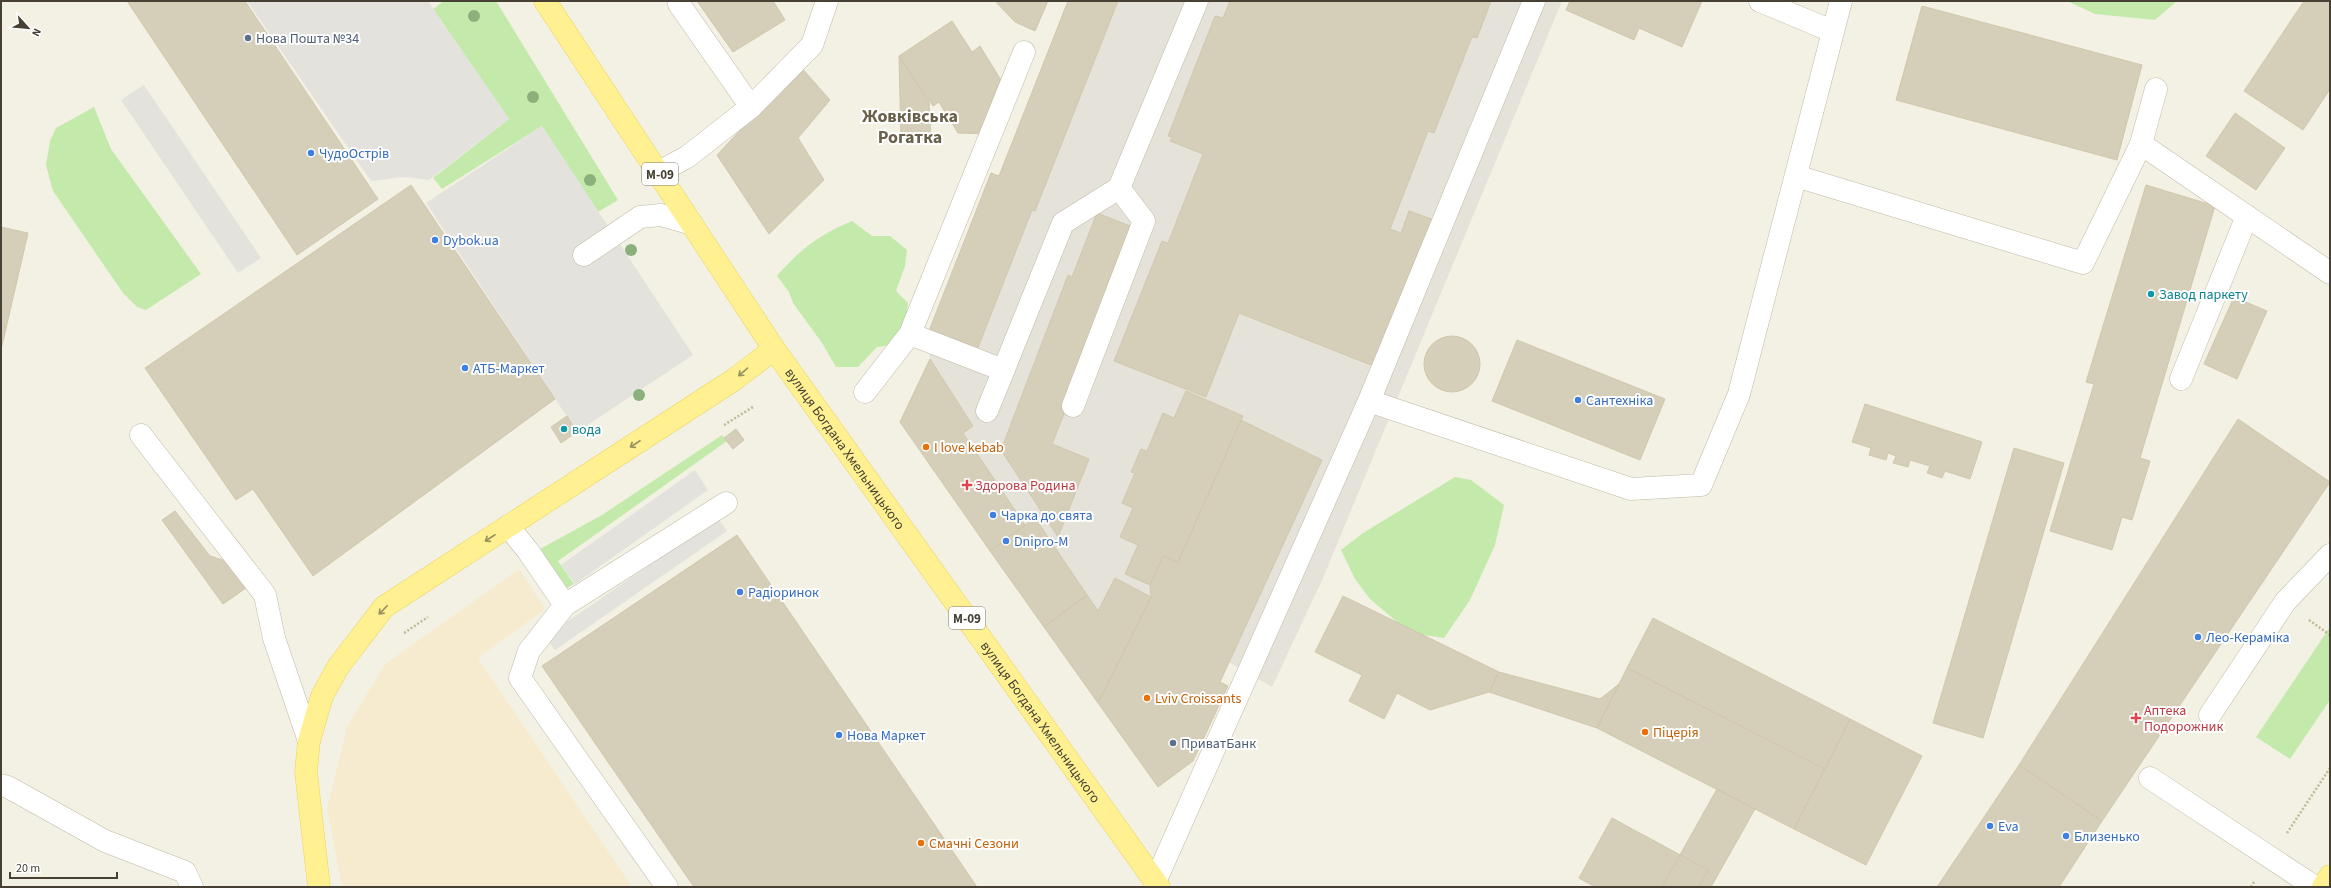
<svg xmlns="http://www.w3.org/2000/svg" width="2331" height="888" viewBox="0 0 2331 888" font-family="'Source Sans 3',sans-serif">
	<rect width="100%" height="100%" fill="#f3f1e4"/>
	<path fill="#f6ebce" d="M 519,569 L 545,609 L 478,658 L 632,887 L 342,887 L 327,809 L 347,727 L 385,664 Z"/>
	<path fill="#e5e2d9" d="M 1068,1 L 1562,1 L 1323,578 L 1272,687 L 1144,613 L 1098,703 L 900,422 L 930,360 L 929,331 L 991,173 L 999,176 Z"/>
	<path fill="#c4eaab" d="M 444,1 L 496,1 L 618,200 L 598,212 L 542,126 L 442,189 L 433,178 L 509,119 L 433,9 Z
		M 2067,1 L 2177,1 L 2155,20 L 2095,14 Z
		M 94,107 L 111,149 L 201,274 L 146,310 L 137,307 L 123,293 L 53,191 L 46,165 L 50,141 L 56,128 Z
		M 852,221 L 872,236 L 890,236 L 907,250 L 905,266 L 896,291 L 908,303 L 906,320 L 892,345 L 877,347 L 858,367 L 836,367 L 822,343 L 793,303 L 789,292 L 777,276 C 800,249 819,235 852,221 Z
		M 722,435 L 727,441 L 558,561 L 574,584 L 567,588 L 540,549 L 602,515 Z
		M 1455,477 L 1471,480 L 1504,505 L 1495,545 L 1470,600 L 1444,638 L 1410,633 L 1370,599 L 1355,579 L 1341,550 L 1363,533 Z
		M 2330,627 L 2330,700 L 2290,759 L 2256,737 Z"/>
	<path fill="#e3e2dd" d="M 247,1 L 428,1 L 509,119 L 429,180 L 404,177 L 371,181 Z
		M 144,85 L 261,258 L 238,273 L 121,100 Z
		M 542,126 L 693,355 L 577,432 L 426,203 Z
		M 695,470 L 708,490 L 575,584 L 561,565 Z
		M 718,518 L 727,531 L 555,650 L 545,637 Z"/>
	<path fill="#d5ceb9" stroke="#d0c8ac" d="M 127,1 L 245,1 L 378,199 L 297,255 Z
		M 697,1 L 773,1 L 785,20 L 733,52 Z
		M 995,1 L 1048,1 L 1035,31 L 1015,22 Z
		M 1068,1 L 1118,1 L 1035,211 L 1032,210 L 977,350 L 929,331 L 991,173 L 999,176 Z
		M 1230,1 L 1491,1 L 1477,38 L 1472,37 L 1434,133 L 1428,131 L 1390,229 L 1401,233 L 1409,211 L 1434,220 L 1376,367 L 1239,313 L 1206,397 L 1114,361 L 1162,241 L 1168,243 L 1203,154 L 1170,141 L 1172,137 L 1168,136 L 1215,16 L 1223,18 Z
		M 1570,1 L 1702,1 L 1682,47 L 1639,28 L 1634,40 L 1566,10 Z
		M 2304,1 L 2330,1 L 2330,89 L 2303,130 L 2244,91 Z
		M 1922,6 L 2142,65 L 2117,160 L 1896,100 Z
		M 952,21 L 972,52 L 980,46 L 1012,98 L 992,134 L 958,133 L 939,102 L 933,106 L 899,56 Z
		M 899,56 L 929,102 L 931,140 L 901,141 Z
		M 800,66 L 830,100 L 798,138 L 824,180 L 769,234 L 717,155 Z
		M 2235,113 L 2285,148 L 2256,190 L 2206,156 Z
		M 411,185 L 555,399 L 313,576 L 253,489 L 236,500 L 145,368 Z
		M 2146,185 L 2215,206 L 2140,458 L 2150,461 L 2132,520 L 2122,517 L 2112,550 L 2050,531 L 2094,384 L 2086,382 Z
		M 1097,213 L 1138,229 L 1052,444 L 1089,459 L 1058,537 L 1001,450 L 1068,275 L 1072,277 Z
		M 1,227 L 28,233 L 1,350 Z
		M 2234,297 L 2267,311 L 2237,379 L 2204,364 Z
		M1424 364a28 28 0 1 1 56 0a28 28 0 1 1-56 0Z
		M 1517,340 L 1665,399 L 1640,460 L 1492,401 Z
		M 930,359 L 973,426 L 963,433 L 1025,525 L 990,551 L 900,422 Z
		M 1186,391 L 1243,416 L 1178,562 L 1163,556 L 1150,585 L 1125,574 L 1138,545 L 1120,537 L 1133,508 L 1122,503 L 1135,473 L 1131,472 L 1141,449 L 1147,451 L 1163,413 L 1174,418 Z
		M 1865,404 L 1982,442 L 1970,479 L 1945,471 L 1942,478 L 1927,473 L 1930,466 L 1910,460 L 1908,467 L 1893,463 L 1896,456 L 1888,453 L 1886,460 L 1869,455 L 1871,448 L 1852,442 Z
		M 567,416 L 577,432 L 561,443 L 551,427 Z
		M 2238,419 L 2330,482 L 2102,821 L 2019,765 Z
		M 1241,420 L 1322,460 L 1220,682 L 1228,686 L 1193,761 L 1158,787 L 1098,703 L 1151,597 L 1150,585 L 1163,556 L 1178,562 Z
		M 736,429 L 744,440 L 733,449 L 724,438 Z
		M 2014,448 L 2064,463 L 1983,738 L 1933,723 Z
		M 175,511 L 210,556 L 229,562 L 246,588 L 223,604 L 162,520 Z
		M 1035,518 L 1087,595 L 1044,627 L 990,551 Z
		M 737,535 L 977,887 L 694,887 L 542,666 Z
		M 1115,578 L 1151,597 L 1098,703 L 1044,627 L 1087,595 L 1098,611 Z
		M 1343,596 L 1499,672 L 1489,692 L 1430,710 L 1397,693 L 1384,719 L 1349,701 L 1362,675 L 1315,652 Z
		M 1653,618 L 1850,719 L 1825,769 L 1627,668 Z
		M 1627,668 L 1825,769 L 1794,829 L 1597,728 Z
		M 1499,672 L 1600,699 L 1619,684 L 1597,728 L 1489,692 Z
		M 1850,719 L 1922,756 L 1866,865 L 1794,829 Z
		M 2019,765 L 2102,821 L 2059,887 L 1937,887 Z
		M 1717,789 L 1755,809 L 1711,887 L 1662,887 Z
		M 1612,818 L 1708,870 L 1699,887 L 1595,887 L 1579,878 Z"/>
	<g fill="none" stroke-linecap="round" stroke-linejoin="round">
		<g stroke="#bfbaa7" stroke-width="23">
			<path id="minor" d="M 1760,1 L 1832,31
				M 679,4 L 751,107
				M 2156,89 L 2141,144 L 2330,273
				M 659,172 L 687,157 L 751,107 L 812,45 L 827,1
				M 1796,176 L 2083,263 L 2141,144
				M 584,255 L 640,217 L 661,215 L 692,224
				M 910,334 L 1003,370
				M 2181,379 L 2247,216
				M 865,392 L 910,334 L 1024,52
				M 1369,401 L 1631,489 L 1701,485 L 1739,394 L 1841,1
				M 1073,406 L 1144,221 L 1119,188 L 1197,1
				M 987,411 L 1063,223 L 1119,188
				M 141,435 L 265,595 L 274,638 L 309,741
				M 508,526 L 528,551 L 565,605
				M 2210,715 L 2285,602 L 2330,555
				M 2150,778 L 2315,887
				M 1,785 L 8,787 L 105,841 L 185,872 L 192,887
				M 1155,882 L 1369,401 L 1534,1
				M 667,887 L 520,678 L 529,651 L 565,605 L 726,503"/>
		</g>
		<g stroke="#e9d45c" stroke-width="23">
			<g id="major">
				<path id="s1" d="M 545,1 L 774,349 L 1159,887"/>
				<path d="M 319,887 L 306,772 L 309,741 L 322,696 L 338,667 L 384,607 L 735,379 L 774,349"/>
				<path d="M 2323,887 L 2330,876"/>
			</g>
		</g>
		<path stroke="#c1b997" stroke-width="2.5" stroke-dasharray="2 2" stroke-linecap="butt" d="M 724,425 L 753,407
			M 2309,620 L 2330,635
			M 404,633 L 428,617
			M 2287,833 L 2330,768
			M 2251,887 L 2254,882"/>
		<use href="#minor" stroke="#fff" stroke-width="22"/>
		<use href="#major" stroke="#fff091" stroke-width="22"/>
	</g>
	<g fill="#8cb07b">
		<circle cx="474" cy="16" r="6"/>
		<circle cx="533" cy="97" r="6"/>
		<circle cx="590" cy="180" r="6"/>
		<circle cx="631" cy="250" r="6"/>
		<circle cx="639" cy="395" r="6"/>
	</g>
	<defs><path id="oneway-shaft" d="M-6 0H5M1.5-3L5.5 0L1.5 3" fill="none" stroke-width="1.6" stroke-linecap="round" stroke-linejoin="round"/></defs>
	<g stroke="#99905e">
		<use href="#oneway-shaft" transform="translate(743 372) rotate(139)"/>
		<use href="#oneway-shaft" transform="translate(635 444) rotate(147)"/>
		<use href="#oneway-shaft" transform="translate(490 538) rotate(147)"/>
		<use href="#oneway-shaft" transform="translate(383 610) rotate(134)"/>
	</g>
	<g fill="#5c6f8a" stroke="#fff" stroke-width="1.5">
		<circle cx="248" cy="38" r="4"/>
		<circle cx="1173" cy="743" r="4"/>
	</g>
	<g fill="#3f7fe0" stroke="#fff" stroke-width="1.5">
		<circle cx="311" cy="153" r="4"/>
		<circle cx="435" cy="240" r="4"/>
		<circle cx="465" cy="368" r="4"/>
		<circle cx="1578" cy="400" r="4"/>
		<circle cx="993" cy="515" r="4"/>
		<circle cx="1006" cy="541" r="4"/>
		<circle cx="740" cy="592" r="4"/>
		<circle cx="2198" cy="637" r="4"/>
		<circle cx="839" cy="735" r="4"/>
		<circle cx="1990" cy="826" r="4"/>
		<circle cx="2066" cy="836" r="4"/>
	</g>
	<g fill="#0f9aa8" stroke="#fff" stroke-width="1.5">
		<circle cx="2151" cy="294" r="4"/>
		<circle cx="564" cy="429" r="4"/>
	</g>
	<g fill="#e8710a" stroke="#fff" stroke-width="1.5">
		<circle cx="926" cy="447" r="4"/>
		<circle cx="1147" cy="698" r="4"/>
		<circle cx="1645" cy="732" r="4"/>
		<circle cx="921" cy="843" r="4"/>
	</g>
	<g fill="#e0444e" stroke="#fff" stroke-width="1.5">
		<path d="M965 479h4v4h4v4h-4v4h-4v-4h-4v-4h4z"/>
		<path d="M2134 712h4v4h4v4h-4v4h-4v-4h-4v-4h4z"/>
	</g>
	<g text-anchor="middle" stroke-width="4" stroke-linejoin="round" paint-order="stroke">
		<g fill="#fff" stroke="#7e7a71" stroke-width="1">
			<rect x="642" y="163" width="36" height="22" rx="3"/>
			<rect x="949" y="607" width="36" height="22" rx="3"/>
		</g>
		<g font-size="13" font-weight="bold" fill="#464134">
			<text x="660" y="179">М-09</text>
			<text x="967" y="623">М-09</text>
		</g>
		<g font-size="14" fill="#4e5e75" stroke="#fff" text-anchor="start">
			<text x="256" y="43">Нова Пошта №34</text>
			<text x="1181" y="748">ПриватБанк</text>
		</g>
		<g font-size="14" fill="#366cbe" stroke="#fff" text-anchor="start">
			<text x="319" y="158">ЧудоОстрів</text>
			<text x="443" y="245">Dybok.ua</text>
			<text x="473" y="373">АТБ-Маркет</text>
			<text x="1586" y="405">Сантехніка</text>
			<text x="1001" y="520">Чарка до свята</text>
			<text x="1014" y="546">Dnipro-M</text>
			<text x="748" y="597">Радіоринок</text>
			<text x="2206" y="642">Лео-Кераміка</text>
			<text x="847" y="740">Нова Маркет</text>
			<text x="1998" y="831">Eva</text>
			<text x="2074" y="841">Близенько</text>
		</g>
		<g font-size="14" fill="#0d838f" stroke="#fff" text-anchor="start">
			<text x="2159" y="299">Завод паркету</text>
			<text x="572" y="434">вода</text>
		</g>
		<g font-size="14" fill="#c56008" stroke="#fff" text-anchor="start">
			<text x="934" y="452">I love kebab</text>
			<text x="1155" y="703">Lviv Croissants</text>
			<text x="1653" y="737">Піцерія</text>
			<text x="929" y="848">Смачні Сезони</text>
		</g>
		<g font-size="14" fill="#464134" stroke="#fff">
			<text dy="5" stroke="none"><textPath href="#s1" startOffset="539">вулиця Богдана Хмельницького</textPath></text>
			<text dy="5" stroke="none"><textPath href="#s1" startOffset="875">вулиця Богдана Хмельницького</textPath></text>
		</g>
		<g font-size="14" fill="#be3a42" stroke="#fff" text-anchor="start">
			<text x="975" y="490">Здорова Родина</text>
			<text x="2144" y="715">Аптека<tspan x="2144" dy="16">Подорожник</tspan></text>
		</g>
		<g font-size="18" font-weight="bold" fill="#69614b" stroke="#fff">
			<text x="910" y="122">Жовківська<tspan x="910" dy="21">Рогатка</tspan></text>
		</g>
	</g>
	<rect width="2331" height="888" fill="none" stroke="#464134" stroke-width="4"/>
	<g transform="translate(28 28) rotate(117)" stroke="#ffffff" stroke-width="3" paint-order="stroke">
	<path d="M0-3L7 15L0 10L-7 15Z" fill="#464134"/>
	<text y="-6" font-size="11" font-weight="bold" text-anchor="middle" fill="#464134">N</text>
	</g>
	<path d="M10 872v6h107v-6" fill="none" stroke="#464134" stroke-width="2"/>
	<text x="16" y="872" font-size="12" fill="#464134" stroke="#ffffff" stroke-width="3" paint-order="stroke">20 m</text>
</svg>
